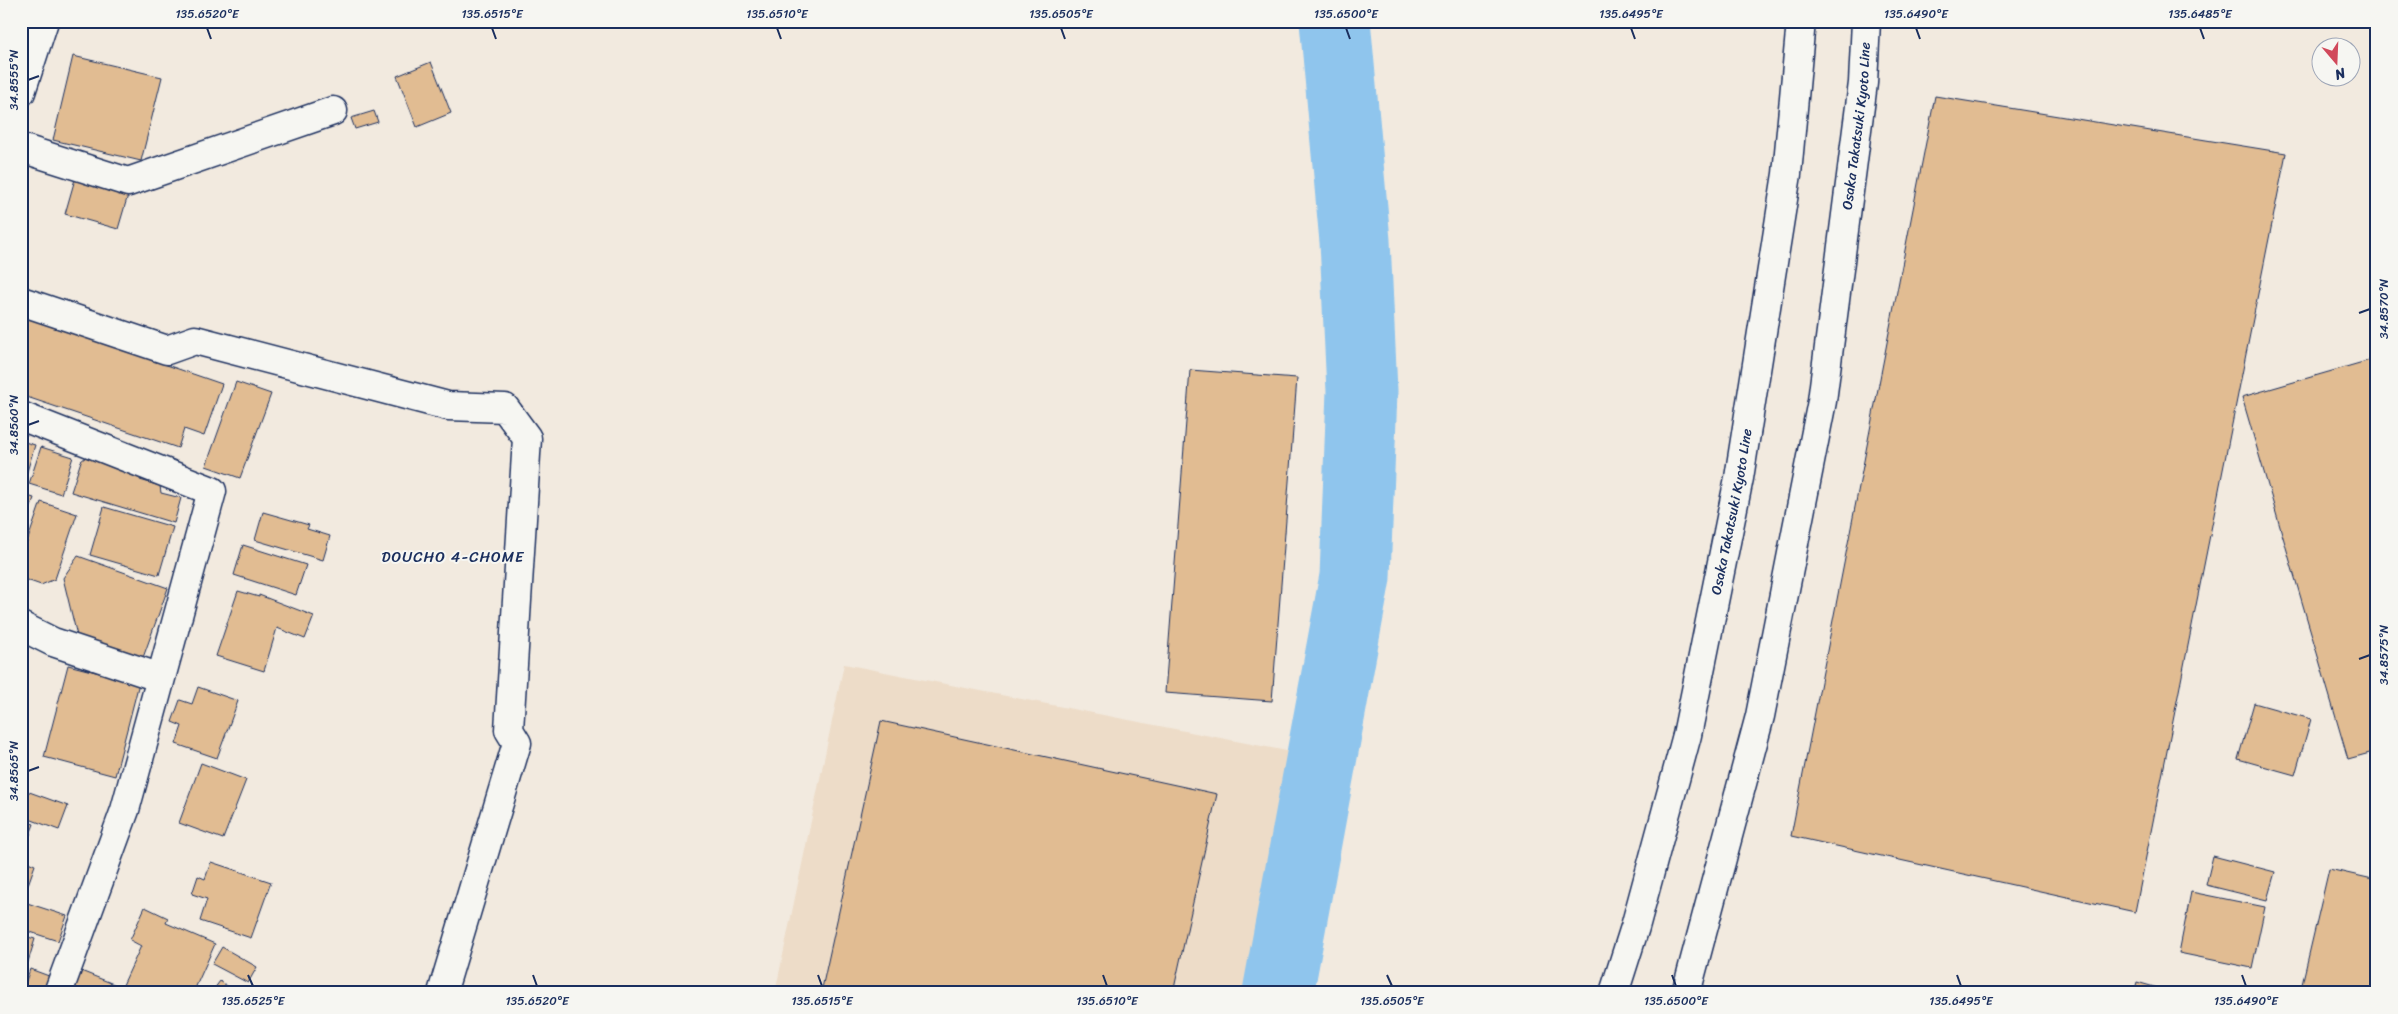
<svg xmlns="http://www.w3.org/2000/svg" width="2398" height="1014" viewBox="0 0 2398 1014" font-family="Sriracha,sans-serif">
	<rect width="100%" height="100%" fill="#f2eadf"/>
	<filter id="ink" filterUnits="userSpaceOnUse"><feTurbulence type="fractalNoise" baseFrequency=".02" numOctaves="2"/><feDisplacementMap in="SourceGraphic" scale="10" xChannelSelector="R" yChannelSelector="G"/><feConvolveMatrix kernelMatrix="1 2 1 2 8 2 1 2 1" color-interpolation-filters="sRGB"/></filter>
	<g filter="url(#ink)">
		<path fill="#eddcc8" d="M 844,664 L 1307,755 L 1260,993 L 775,993 Z"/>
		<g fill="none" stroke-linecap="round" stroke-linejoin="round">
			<path stroke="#6189b4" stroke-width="11" d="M 1302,993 L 1377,583 L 1390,407 L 1363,21"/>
			<path stroke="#8fc5ed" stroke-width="71" d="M 1278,993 L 1355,577 L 1362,391 L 1355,241 L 1335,21"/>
		</g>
		<path fill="#e1bc92" stroke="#1b2f5e" d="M 73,56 L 162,77 L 141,161 L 53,140 Z
			M 431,62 L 451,113 L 417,127 L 397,76 Z
			M 1935,96 L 2286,153 L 2135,912 L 1791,836 Z
			M 374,111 L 378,122 L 355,129 L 351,118 Z
			M 75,179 L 128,195 L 118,229 L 65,214 Z
			M 21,315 L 222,384 L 204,436 L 184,429 L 178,448 L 21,395 Z
			M 2377,358 L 2377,751 L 2348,759 L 2242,397 Z
			M 1190,370 L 1297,378 L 1272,701 L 1165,693 Z
			M 236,382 L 271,394 L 240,478 L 206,466 Z
			M 21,441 L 35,445 L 23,485 L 21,484 Z
			M 41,447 L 73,457 L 61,494 L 29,484 Z
			M 86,457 L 142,473 L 140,480 L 160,486 L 161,493 L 181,498 L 174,523 L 71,492 L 81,461 Z
			M 21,494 L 34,498 L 21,534 Z
			M 41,502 L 77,514 L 55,579 L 41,585 L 21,578 L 21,559 Z
			M 104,507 L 173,527 L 159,575 L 90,555 Z
			M 263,512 L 309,525 L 307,529 L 330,536 L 323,560 L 255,540 Z
			M 243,545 L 306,565 L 296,595 L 234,575 Z
			M 78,556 L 168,588 L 140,666 L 79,644 L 63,578 Z
			M 238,591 L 259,597 L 259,595 L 314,616 L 305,639 L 277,628 L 264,671 L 216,656 Z
			M 68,665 L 139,683 L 115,776 L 44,757 Z
			M 198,687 L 238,701 L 217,758 L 176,744 L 182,726 L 172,722 L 180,700 L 192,704 Z
			M 2254,703 L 2311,719 L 2295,775 L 2238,759 Z
			M 881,721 L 1217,794 L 1173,993 L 821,993 Z
			M 201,763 L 246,780 L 223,839 L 179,823 Z
			M 21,789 L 68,806 L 59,830 L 21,816 Z
			M 21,820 L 34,824 L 21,858 Z
			M 2213,856 L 2275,872 L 2267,900 L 2206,885 Z
			M 21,859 L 35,865 L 25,893 L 21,892 Z
			M 211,862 L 271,882 L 251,938 L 200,921 L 207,899 L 192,894 L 198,876 L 205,879 Z
			M 2329,869 L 2377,880 L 2377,993 L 2300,993 Z
			M 2191,892 L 2265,907 L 2252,968 L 2179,953 Z
			M 21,901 L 67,916 L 58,941 L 21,929 Z
			M 145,907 L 168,918 L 166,923 L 215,944 L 193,993 L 141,993 L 123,985 L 141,946 L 130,940 Z
			M 21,935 L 35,939 L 24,975 L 21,974 Z
			M 222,947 L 257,967 L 248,983 L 212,964 Z
			M 30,969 L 57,979 L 52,993 L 22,993 Z
			M 81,971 L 136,993 L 72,993 Z
			M 220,981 L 237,993 L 211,993 Z
			M 2137,982 L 2175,993 L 2134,993 Z"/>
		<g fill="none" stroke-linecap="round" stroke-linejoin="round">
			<g stroke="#1b2f5e" stroke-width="31">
				<path id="minor" d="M 21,92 L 44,21
					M 21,148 L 128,182 L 333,111
					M 21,301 L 167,350 L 195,340 L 448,406 L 505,408 L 527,438 L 509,730 L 517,743 L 442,993
					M 21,416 L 212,491 L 125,810 L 58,993
					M 21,626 L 53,642 L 161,678"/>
			</g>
			<g stroke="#1b2f5e" stroke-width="31">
				<g id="major">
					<path id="s1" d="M 1614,993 L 1635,927 L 1687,735 L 1739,478 L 1787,174 L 1801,21"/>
					<path id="s2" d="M 1686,993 L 1760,716 L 1822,401 L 1863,83 L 1866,21"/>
				</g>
			</g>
			<use href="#minor" stroke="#f6f6f2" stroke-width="28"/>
			<use href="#major" stroke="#f6f6f2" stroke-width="28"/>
		</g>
	</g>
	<path fill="none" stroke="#1b2f5e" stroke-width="2" d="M 207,28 L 211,39M 492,28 L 496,39M 777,28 L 781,39M 1061,28 L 1065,39M 1346,28 L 1350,39M 1631,28 L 1635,39M 1916,28 L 1920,39M 2200,28 L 2204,39M 28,80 L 39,76M 2359,313 L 2370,309M 28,425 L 39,421M 2359,659 L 2370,655M 28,771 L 39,767M 248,975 L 253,986M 533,975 L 537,986M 818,975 L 822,986M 1103,975 L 1107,986M 1387,975 L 1392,986M 1672,975 L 1676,986M 1957,975 L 1961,986M 2242,975 L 2246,986"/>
	<g text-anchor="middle" stroke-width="4" stroke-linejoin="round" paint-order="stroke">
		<g font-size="14" fill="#1b2f5e" stroke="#f6f6f2">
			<text dy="5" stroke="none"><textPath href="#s2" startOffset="885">Osaka Takatsuki Kyoto Line</textPath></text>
			<text dy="5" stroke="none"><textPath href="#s1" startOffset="496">Osaka Takatsuki Kyoto Line</textPath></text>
		</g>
		<g font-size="15" letter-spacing="1" fill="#1b2f5e" stroke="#f6f6f2">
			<text x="453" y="562">DOUCHO 4-CHOME</text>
		</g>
	</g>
	<rect width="2398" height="1014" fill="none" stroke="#f6f6f2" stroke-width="55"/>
	<g transform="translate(2336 62) rotate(161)"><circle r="24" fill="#f6f6f2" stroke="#9ea6b7"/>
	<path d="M0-4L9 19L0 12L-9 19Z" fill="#d1495b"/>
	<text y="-8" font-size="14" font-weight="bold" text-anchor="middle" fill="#1b2f5e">N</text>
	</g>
	<rect x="28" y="28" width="2342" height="958" fill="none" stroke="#1b2f5e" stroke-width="2"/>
	<g font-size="12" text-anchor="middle" fill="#1b2f5e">
		<text x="207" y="18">135.6520°E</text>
		<text x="492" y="18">135.6515°E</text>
		<text x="777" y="18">135.6510°E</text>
		<text x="1061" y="18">135.6505°E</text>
		<text x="1346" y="18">135.6500°E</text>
		<text x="1631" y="18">135.6495°E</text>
		<text x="1916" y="18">135.6490°E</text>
		<text x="2200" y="18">135.6485°E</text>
		<text transform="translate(14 80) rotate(-90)" y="4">34.8555°N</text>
		<text transform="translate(2384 309) rotate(-90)" y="4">34.8570°N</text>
		<text transform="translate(14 425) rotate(-90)" y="4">34.8560°N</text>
		<text transform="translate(2384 655) rotate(-90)" y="4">34.8575°N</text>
		<text transform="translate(14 771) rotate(-90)" y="4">34.8565°N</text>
		<text x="253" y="1005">135.6525°E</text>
		<text x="537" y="1005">135.6520°E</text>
		<text x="822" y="1005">135.6515°E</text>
		<text x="1107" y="1005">135.6510°E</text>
		<text x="1392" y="1005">135.6505°E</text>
		<text x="1676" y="1005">135.6500°E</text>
		<text x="1961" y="1005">135.6495°E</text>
		<text x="2246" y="1005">135.6490°E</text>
	</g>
</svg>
